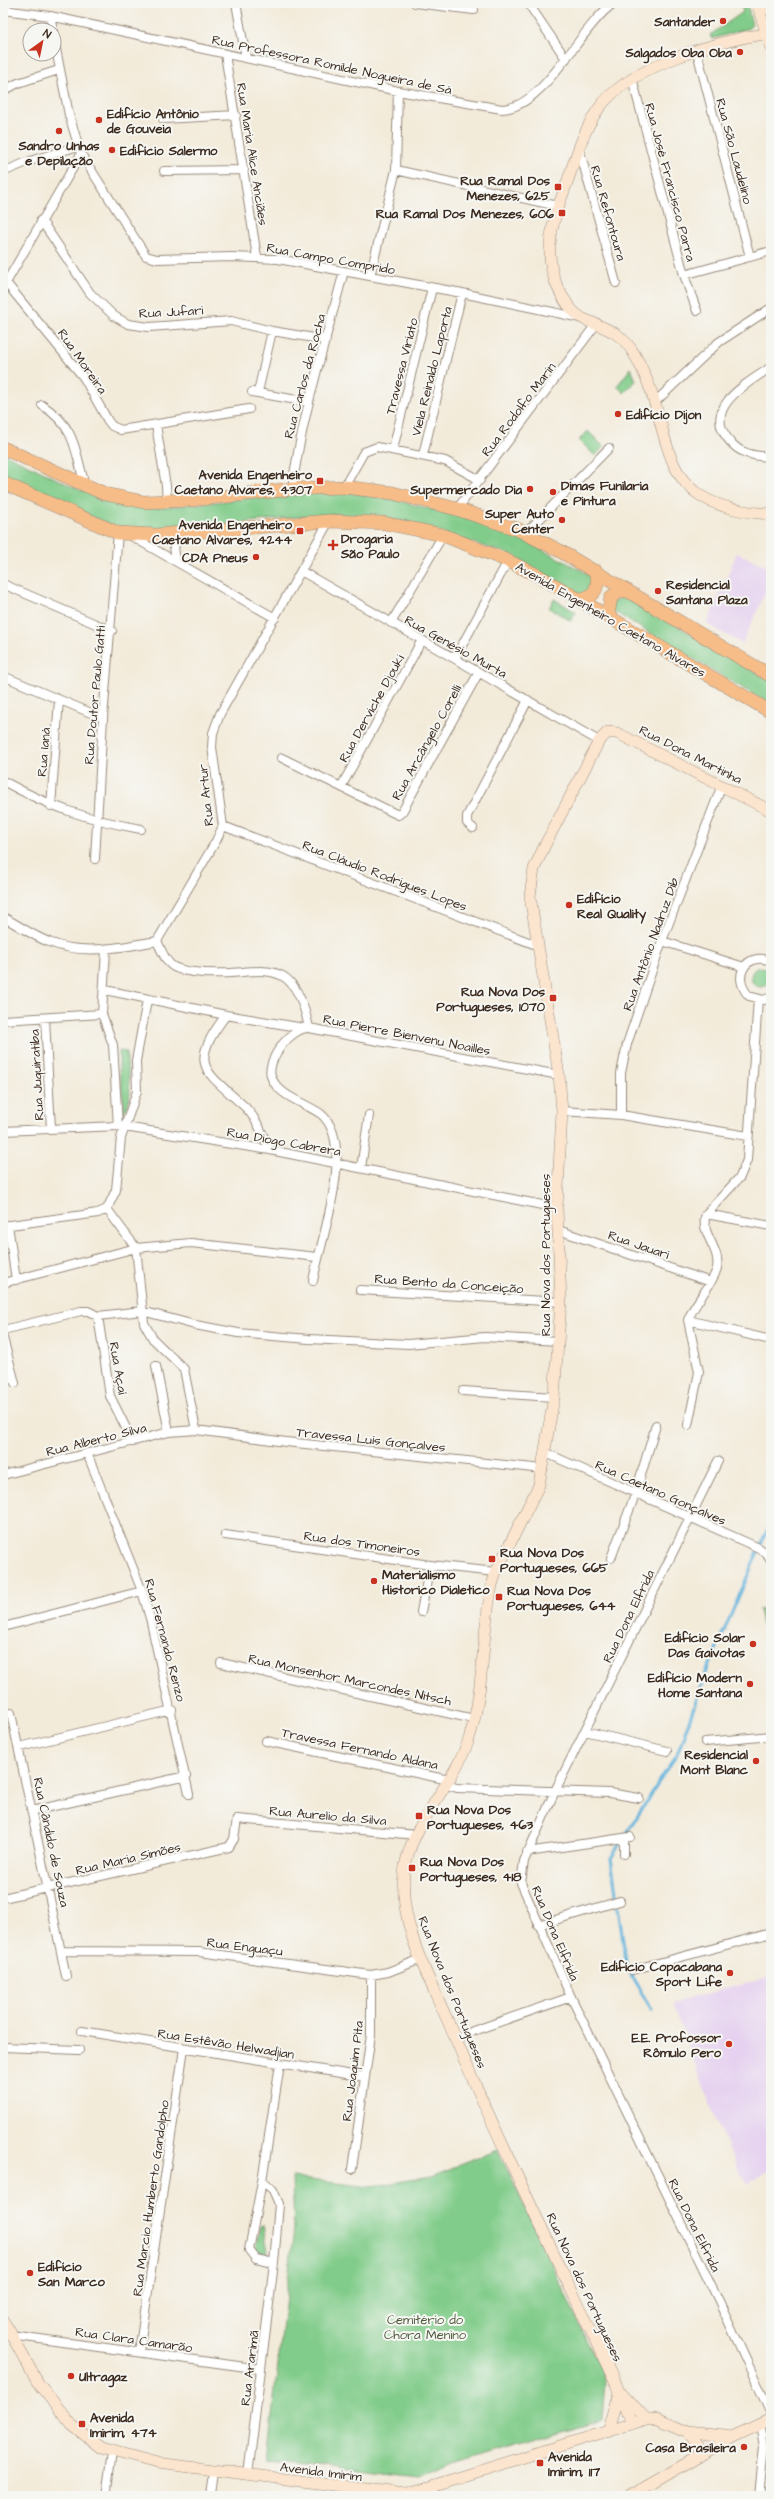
<svg xmlns="http://www.w3.org/2000/svg" width="774" height="2499" viewBox="0 0 774 2499" font-family="'Architects Daughter',sans-serif">
	<rect width="100%" height="100%" fill="#f6f6f2"/>
	<filter id="ink" filterUnits="userSpaceOnUse"><feTurbulence type="fractalNoise" baseFrequency=".025" numOctaves="2"/><feDisplacementMap in="SourceGraphic" scale="8" xChannelSelector="R" yChannelSelector="G"/><feConvolveMatrix kernelMatrix="1 2 1 2 8 2 1 2 1" color-interpolation-filters="sRGB"/></filter>
	<filter id="wash" filterUnits="userSpaceOnUse"><feTurbulence type="fractalNoise" baseFrequency=".012" numOctaves="4" result="noise"/><feDisplacementMap in="SourceGraphic" scale="16" xChannelSelector="R" yChannelSelector="G"/><feGaussianBlur stdDeviation="0.9" result="paint"/><feColorMatrix in="noise" values="0 0 0 0 0 0 0 0 0 0 0 0 0 0 0 0 0 1.4 0 .05"/><feComposite in="paint" operator="in"/></filter>
	<g filter="url(#wash)">
		<rect width="100%" height="100%" fill="#f3ebda"/>
		<path fill="#e6d2f0" d="M 737,553 L 771,568 L 771,580 L 742,644 L 707,624 Z
			M 771,1977 L 771,2170 L 746,2184 L 720,2130 L 672,2003 Z"/>
		<path fill="#81cc8a" stroke="#5e7b54" d="M 740,3 L 747,3 L 752,25 L 749,28 L 712,39 L 710,35 L 743,12 Z
			M 631,368 L 636,381 L 624,393 L 617,386 Z
			M 588,431 L 604,447 L 595,456 L 579,440 Z
			M 3,453 L 80,490 L 122,504 L 157,508 L 290,494 L 349,492 L 391,499 L 478,521 L 522,539 L 592,576 L 595,584 L 583,596 L 511,555 L 408,522 L 331,514 L 156,531 L 118,528 L 3,478 Z
			M 625,595 L 771,681 L 771,705 L 611,610 L 612,603 Z
			M 554,599 L 576,612 L 571,621 L 549,608 Z
			M751 977a10 10 0 1 1 20 0a10 10 0 1 1-20 0Z
			M 119,1051 L 127,1052 C 125,1071 137,1098 123,1114 L 124,1105 L 119,1069 Z
			M 771,1608 L 771,1646 L 766,1647 L 759,1609 Z
			M 498,2150 L 605,2379 L 602,2420 L 420,2475 L 267,2458 L 294,2228 L 292,2178 L 371,2187 L 431,2176 Z
			M 263,2225 L 268,2252 L 266,2255 L 256,2252 L 255,2249 L 260,2226 Z"/>
		<g fill="none" stroke-linecap="round" stroke-linejoin="round">
			<path stroke="#61b4dd" stroke-width="3" d="M 625,1836 L 678,1752 L 706,1673 L 769,1526 L 771,1512
				M 622,1841 L 611,1858 L 627,1969 L 652,2010"/>
		</g>
	</g>
	<g filter="url(#ink)">
		<g fill="none" stroke-linecap="round" stroke-linejoin="round">
			<g stroke="#978a7c" stroke-width="10">
				<path id="street" d="M 236,3 L 246,58
					M 415,3 L 474,10
					M 528,3 L 566,59
					M 3,10 L 50,16 L 398,91 L 502,109 C 545,108 580,26 614,3
					M 50,16 L 53,30
					M 54,39 L 69,115 L 81,154 L 146,256 L 157,259 L 232,257 L 278,259 L 462,293 L 581,318
					M 697,52 L 750,257
					M 225,54 L 257,257
					M 632,78 L 684,275 L 771,251
					M 3,91 L 18,83 L 59,70
					M 163,119 L 236,115
					M 579,148 L 616,283
					M 396,170 L 558,206
					M 164,171 L 244,170
					M 3,172 L 27,162 L 78,146
					M 41,220 L 90,293 L 114,316 L 128,324 L 149,327 L 231,321 L 272,331 L 326,340
					M 684,275 L 697,311
					M 370,276 L 396,170 L 398,91
					M 3,279 L 84,378 L 108,421 L 112,426 L 121,430 L 249,409
					M 3,288 L 81,154
					M 771,367 C 748,383 702,407 728,439 C 739,454 753,456 771,457
					M 252,392 L 308,402
					M 258,392 L 272,331
					M 654,403 L 719,342 L 771,308
					M 42,405 C 76,427 75,450 85,486
					M 156,425 L 166,486 L 167,502
					M 393,449 L 432,288
					M 423,455 L 462,293
					M 344,487 L 364,452 L 377,447 L 445,461 L 480,480
					M 292,489 C 302,415 325,343 344,271
					M 457,509 L 597,323
					M 526,533 L 609,448
					M 131,536 L 275,618
					M 176,561 L 174,547 L 182,533
					M 301,571 L 599,741
					M 3,584 L 112,631
					M 391,623 L 443,535
					M 455,658 L 508,561
					M 3,676 L 103,718
					M 282,758 L 398,815 L 402,812 L 479,672
					M 3,781 C 52,808 86,819 141,829
					M 341,787 L 422,640
					M 51,806 L 59,700
					M 223,826 L 539,946
					M 473,828 L 467,823 L 467,816 L 528,700
					M 95,859 L 103,718 L 118,533
					M 3,917 C 18,925 33,936 49,942 C 83,956 122,947 157,941 L 216,841 L 223,826 L 212,747 L 213,733 L 220,714 L 329,521
					M 157,941 C 161,949 164,959 171,965 C 177,970 186,971 194,972 C 255,981 292,943 309,1028
					M 662,941 L 744,967
					M 106,950 L 102,1014 L 113,1045 L 118,1126
					M 771,961 C 746,951 731,977 749,996 L 764,1000 L 771,997
					M 105,990 L 226,1015 L 304,1028
					M 147,1000 L 136,1061 L 137,1091 L 121,1138 L 116,1190 L 107,1209 L 136,1248 L 144,1323 L 153,1339 L 184,1369 L 196,1430
					M 226,1015 C 187,1067 205,1070 245,1107 C 257,1119 263,1135 270,1150
					M 45,1019 L 51,1129
					M 3,1020 L 102,1014
					M 562,1111 L 621,1115 L 748,1136
					M 621,1115 L 621,1073 L 627,1044 L 662,941 L 722,785
					M 3,1131 L 118,1126 L 270,1150 L 557,1208
					M 361,1168 L 369,1115
					M 706,1214 L 771,1226
					M 8,1225 L 16,1280
					M 3,1226 L 98,1213 L 107,1209
					M 558,1230 L 711,1282
					M 313,1281 C 320,1241 357,1144 321,1114 C 306,1103 277,1096 271,1076 C 266,1059 292,1027 309,1028 L 559,1075
					M 3,1283 L 136,1248 L 191,1243 L 317,1257
					M 360,1290 L 561,1302
					M 98,1316 L 110,1396 L 133,1442
					M 688,1320 L 771,1340
					M 3,1330 L 81,1311 L 88,1311 L 98,1316 L 142,1311 L 195,1325 L 238,1333 L 309,1339 L 408,1344 L 485,1337 L 559,1341
					M 3,1338 L 15,1383
					M 156,1366 L 169,1432
					M 463,1391 L 554,1397
					M 688,1425 L 699,1372 L 688,1320 C 695,1301 712,1287 717,1268 C 721,1248 699,1233 706,1214 L 740,1177 L 747,1160 L 758,999
					M 87,1453 L 142,1591 L 150,1618 L 189,1794
					M 546,1453 L 759,1548 L 766,1553 L 771,1561
					M 718,1461 L 555,1791 L 524,1861 L 521,1883 L 571,1997 L 719,2301 L 771,2414
					M 3,1475 L 169,1432 L 196,1430 L 286,1442 L 543,1469
					M 225,1535 L 430,1565 L 496,1572
					M 611,1558 L 635,1495 L 656,1425
					M 421,1612 L 430,1565
					M 3,1627 L 142,1591
					M 221,1663 L 474,1719
					M 11,1713 L 66,1976
					M 585,1731 L 667,1751
					M 266,1741 L 449,1780
					M 705,1742 L 771,1736
					M 20,1747 L 172,1710
					M 446,1785 L 457,1788 L 609,1793 L 639,1798
					M 32,1811 L 186,1776
					M 624,1838 L 624,1854
					M 527,1852 L 630,1837
					M 3,1898 L 229,1847 L 234,1839 L 237,1819 L 417,1835
					M 538,1925 L 620,1901
					M 62,1951 L 199,1952 L 371,1975 L 388,1972 L 421,1959
					M 632,1970 L 771,1933
					M 82,2031 L 365,2077
					M 456,2040 L 473,2031 L 571,1997
					M 3,2047 L 79,2050
					M 352,2169 L 371,2035 L 371,1975
					M 262,2181 L 249,2250 L 256,2259 L 274,2263
					M 3,2334 L 261,2369
					M 139,2352 L 184,2048
					M 248,2475 L 274,2263 L 279,2204 L 273,2190 L 262,2181 L 280,2064
					M 106,2496 L 112,2452
					M 210,2496 L 213,2471
					M 429,2496 L 436,2486
					M 759,2496 L 764,2447 L 760,2423"/>
			</g>
			<g stroke="#978a7c" stroke-width="12">
				<path id="secondary" d="M 757,3 L 771,48
					M 768,3 L 771,11
					M 771,33 C 720,40 626,66 597,111 C 581,135 574,164 564,191 C 552,221 543,254 557,286 C 562,297 572,314 584,319 C 605,329 619,330 633,352 C 681,431 643,507 771,514
					M 3,2320 L 38,2383 L 72,2425 L 101,2448 L 157,2463 L 406,2494 L 646,2419 L 657,2419 L 688,2432 L 732,2437
					M 623,2394 L 646,2419
					M 631,2424 L 616,2384 C 560,2265 501,2147 450,2026 C 430,1979 399,1927 404,1874 C 408,1826 454,1785 469,1739 C 485,1689 481,1635 492,1585 L 496,1572 L 539,1485 L 554,1397 L 561,1302 L 557,1208 L 562,1111 L 559,1075 L 530,896 L 534,869 L 544,847 L 599,741 L 608,732 L 617,733 L 771,811
					M 607,2432 L 619,2393
					M 688,2432 L 702,2453
					M 630,2496 L 732,2437 L 771,2419"/>
			</g>
			<g stroke="#978a7c" stroke-width="14">
				<path id="primary" d="M 3,448 L 105,494 L 144,502 L 190,500 L 292,489 L 344,487 L 393,493 L 457,509 L 517,529 L 560,551 L 771,676
					M 3,483 L 118,533 L 156,535 L 329,521 L 384,523 L 443,535 L 508,561 L 539,576 L 771,712
					M 580,599 C 597,597 599,585 596,571
					M 608,615 L 611,597 L 621,591 L 628,591"/>
			</g>
			<use href="#street" stroke="#fff" stroke-width="8"/>
			<use href="#secondary" stroke="#fce5cf" stroke-width="11"/>
			<use href="#primary" stroke="#f7bd88" stroke-width="13"/>
		</g>
	</g>
	<g fill="#c8321e" stroke="#f6f6f2" stroke-width="1.5">
		<circle cx="723" cy="21" r="4"/>
		<circle cx="740" cy="52" r="4"/>
		<circle cx="99" cy="120" r="4"/>
		<circle cx="59" cy="131" r="4"/>
		<circle cx="112" cy="150" r="4"/>
		<rect x="554" y="183" width="8" height="8" rx="2"/>
		<rect x="558" y="209" width="8" height="8" rx="2"/>
		<circle cx="618" cy="414" r="4"/>
		<rect x="316" y="477" width="8" height="8" rx="2"/>
		<circle cx="530" cy="489" r="4"/>
		<circle cx="553" cy="492" r="4"/>
		<circle cx="562" cy="520" r="4"/>
		<rect x="296" y="527" width="8" height="8" rx="2"/>
		<path d="M331 539h4v4h4v4h-4v4h-4v-4h-4v-4h4z"/>
		<circle cx="256" cy="557" r="4"/>
		<circle cx="658" cy="591" r="4"/>
		<circle cx="569" cy="905" r="4"/>
		<rect x="549" y="994" width="8" height="8" rx="2"/>
		<rect x="488" y="1555" width="8" height="8" rx="2"/>
		<circle cx="374" cy="1581" r="4"/>
		<rect x="495" y="1593" width="8" height="8" rx="2"/>
		<circle cx="753" cy="1644" r="4"/>
		<circle cx="750" cy="1684" r="4"/>
		<circle cx="756" cy="1761" r="4"/>
		<rect x="415" y="1812" width="8" height="8" rx="2"/>
		<rect x="408" y="1864" width="8" height="8" rx="2"/>
		<circle cx="730" cy="1973" r="4"/>
		<circle cx="729" cy="2044" r="4"/>
		<circle cx="30" cy="2273" r="4"/>
		<circle cx="71" cy="2376" r="4"/>
		<rect x="78" y="2420" width="8" height="8" rx="2"/>
		<circle cx="744" cy="2447" r="4"/>
		<rect x="536" y="2459" width="8" height="8" rx="2"/>
	</g>
	<g text-anchor="middle" stroke-width="4" stroke-linejoin="round" paint-order="stroke">
		<g font-size="13" font-weight="bold" fill="#3b2a1e" stroke="#f6f6f2" text-anchor="end">
			<text x="715" y="26">Santander</text>
			<text x="732" y="57">Salgados Oba Oba</text>
			<text x="107" y="118" text-anchor="start">Edifício Antônio<tspan x="107" dy="15">de Gouveia</tspan></text>
			<text x="59" y="150" text-anchor="middle">Sandro Unhas<tspan x="59" dy="15">e Depilação</tspan></text>
			<text x="120" y="155" text-anchor="start">Edifício Salermo</text>
			<text x="550" y="185">Rua Ramal Dos<tspan x="550" dy="15">Menezes, 625</tspan></text>
			<text x="554" y="218">Rua Ramal Dos Menezes, 606</text>
			<text x="626" y="419" text-anchor="start">Edifício Dijon</text>
			<text x="312" y="479">Avenida Engenheiro<tspan x="312" dy="15">Caetano Alvares, 4307</tspan></text>
			<text x="561" y="490" text-anchor="start">Dimas Funilaria<tspan x="561" dy="15">e Pintura</tspan></text>
			<text x="522" y="494">Supermercado Dia</text>
			<text x="554" y="518">Super Auto<tspan x="554" dy="15">Center</tspan></text>
			<text x="292" y="529">Avenida Engenheiro<tspan x="292" dy="15">Caetano Alvares, 4244</tspan></text>
			<text x="341" y="543" text-anchor="start">Drogaria<tspan x="341" dy="15">São Paulo</tspan></text>
			<text x="248" y="562">CDA Pneus</text>
			<text x="666" y="589" text-anchor="start">Residencial<tspan x="666" dy="15">Santana Plaza</tspan></text>
			<text x="577" y="903" text-anchor="start">Edifício<tspan x="577" dy="15">Real Quality</tspan></text>
			<text x="545" y="996">Rua Nova Dos<tspan x="545" dy="15">Portugueses, 1070</tspan></text>
			<text x="500" y="1557" text-anchor="start">Rua Nova Dos<tspan x="500" dy="15">Portugueses, 665</tspan></text>
			<text x="382" y="1579" text-anchor="start">Materialismo<tspan x="382" dy="15">Historico Dialetico</tspan></text>
			<text x="507" y="1595" text-anchor="start">Rua Nova Dos<tspan x="507" dy="15">Portugueses, 644</tspan></text>
			<text x="745" y="1642">Edifício Solar<tspan x="745" dy="15">Das Gaivotas</tspan></text>
			<text x="742" y="1682">Edifício Modern<tspan x="742" dy="15">Home Santana</tspan></text>
			<text x="748" y="1759">Residencial<tspan x="748" dy="15">Mont Blanc</tspan></text>
			<text x="427" y="1814" text-anchor="start">Rua Nova Dos<tspan x="427" dy="15">Portugueses, 463</tspan></text>
			<text x="420" y="1866" text-anchor="start">Rua Nova Dos<tspan x="420" dy="15">Portugueses, 418</tspan></text>
			<text x="722" y="1971">Edifício Copacabana<tspan x="722" dy="15">Sport Life</tspan></text>
			<text x="721" y="2042">E.E. Profossor<tspan x="721" dy="15">Rômulo Pero</tspan></text>
			<text x="38" y="2271" text-anchor="start">Edifício<tspan x="38" dy="15">San Marco</tspan></text>
			<text x="79" y="2381" text-anchor="start">Ultragaz</text>
			<text x="90" y="2422" text-anchor="start">Avenida<tspan x="90" dy="15">Imirim, 474</tspan></text>
			<text x="736" y="2452">Casa Brasileira</text>
			<text x="548" y="2461" text-anchor="start">Avenida<tspan x="548" dy="15">Imirim, 117</tspan></text>
		</g>
		<g font-size="13" fill="#3b2a1e" stroke="#f6f6f2">
			<text transform="translate(332 64) rotate(12)" y="5">Rua Professora Romilde Nogueira de Sá</text>
			<text transform="translate(735 151) rotate(75)" y="5">Rua São Laudelino</text>
			<text transform="translate(253 154) rotate(81)" y="5">Rua Maria Alice Anciães</text>
			<text transform="translate(671 182) rotate(75)" y="5">Rua José Francisco Parra</text>
			<text transform="translate(609 213) rotate(74)" y="5">Rua Refontoura</text>
			<text transform="translate(331 258) rotate(10)" y="5">Rua Campo Comprido</text>
			<text transform="translate(171 311) rotate(-3)" y="5">Rua Jufari</text>
			<text transform="translate(83 361) rotate(55)" y="5">Rua Moreira</text>
			<text transform="translate(401 366) rotate(-76)" y="5">Travessa Viriato</text>
			<text transform="translate(431 371) rotate(-76)" y="5">Viela Reinaldo Laporta</text>
			<text transform="translate(304 376) rotate(-75)" y="5">Rua Carlos da Rocha</text>
			<text transform="translate(518 409) rotate(-53)" y="5">Rua Rodolfo Marin</text>
			<text transform="translate(611 619) rotate(30)" y="5">Avenida Engenheiro Caetano Alvares</text>
			<text transform="translate(456 646) rotate(29)" y="5">Rua Genésio Murta</text>
			<text transform="translate(94 695) rotate(-85)" y="5">Rua Doutor Paulo Gatti</text>
			<text transform="translate(371 708) rotate(-61)" y="5">Rua Derviche Djouki</text>
			<text transform="translate(426 742) rotate(-61)" y="5">Rua Arcângelo Corelli</text>
			<text transform="translate(43 752) rotate(-85)" y="5">Rua Ianá</text>
			<text transform="translate(691 754) rotate(27)" y="5">Rua Dona Martinha</text>
			<text transform="translate(205 795) rotate(-96)" y="5">Rua Artur</text>
			<text transform="translate(385 875) rotate(21)" y="5">Rua Cláudio Rodrigues Lopes</text>
			<text transform="translate(650 944) rotate(-70)" y="5">Rua Antônio Nadruz Dib</text>
			<text transform="translate(407 1034) rotate(11)" y="5">Rua Pierre Bienvenu Noailles</text>
			<text transform="translate(36 1075) rotate(-93)" y="5">Rua Juquiratiba</text>
			<text transform="translate(284 1141) rotate(10)" y="5">Rua Diogo Cabrera</text>
			<text transform="translate(639 1244) rotate(19)" y="5">Rua Jauari</text>
			<text transform="translate(545 1255) rotate(-90)" y="5">Rua Nova dos Portugueses</text>
			<text transform="translate(449 1283) rotate(4)" y="5">Rua Bento da Conceição</text>
			<text transform="translate(119 1368) rotate(80)" y="5">Rua Açaí</text>
			<text transform="translate(96 1439) rotate(-14)" y="5">Rua Alberto Silva</text>
			<text transform="translate(371 1439) rotate(6)" y="5">Travessa Luís Gonçalves</text>
			<text transform="translate(661 1492) rotate(24)" y="5">Rua Caetano Gonçalves</text>
			<text transform="translate(362 1543) rotate(8)" y="5">Rua dos Timoneiros</text>
			<text transform="translate(628 1616) rotate(-64)" y="5">Rua Dona Elfrida</text>
			<text transform="translate(166 1640) rotate(75)" y="5">Rua Fernando Renzo</text>
			<text transform="translate(350 1679) rotate(12)" y="5">Rua Monsenhor Marcondes Nitsch</text>
			<text transform="translate(360 1748) rotate(12)" y="5">Travessa Fernando Aldana</text>
			<text transform="translate(328 1815) rotate(5)" y="5">Rua Aurelio da Silva</text>
			<text transform="translate(52 1842) rotate(78)" y="5">Rua Cândido de Souza</text>
			<text transform="translate(128 1858) rotate(-13)" y="5">Rua Maria Simões</text>
			<text transform="translate(556 1933) rotate(67)" y="5">Rua Dona Elfrida</text>
			<text transform="translate(245 1946) rotate(7)" y="5">Rua Enguaçu</text>
			<text transform="translate(453 1992) rotate(68)" y="5">Rua Nova dos Portugueses</text>
			<text transform="translate(226 2043) rotate(9)" y="5">Rua Estêvão Helwadjian</text>
			<text transform="translate(352 2071) rotate(-83)" y="5">Rua Joaquim Pita</text>
			<text transform="translate(150 2198) rotate(-82)" y="5">Rua Marcio Humberto Gandolpho</text>
			<text transform="translate(695 2225) rotate(64)" y="5">Rua Dona Elfrida</text>
			<text transform="translate(585 2287) rotate(65)" y="5">Rua Nova dos Portugueses</text>
			<text transform="translate(134 2339) rotate(8)" y="5">Rua Clara Camarão</text>
			<text transform="translate(249 2368) rotate(-83)" y="5">Rua Ararimã</text>
			<text transform="translate(321 2471) rotate(7)" y="5">Avenida Imirim</text>
		</g>
		<g font-size="13" fill="#505b3e" stroke="#f6f6f2">
			<text x="425" y="2324">Cemitério do<tspan x="425" dy="15">Chora Menino</tspan></text>
		</g>
	</g>
	<rect width="774" height="2499" fill="none" stroke="#f6f6f2" stroke-width="16"/>
	<g transform="translate(42 42) rotate(33)"><circle r="19" fill="#f6f6f2" stroke="#aba49d"/>
	<path d="M0-3L7 15L0 10L-7 15Z" fill="#c8321e"/>
	<text y="-6" font-size="11" font-weight="bold" text-anchor="middle" fill="#3b2a1e">N</text>
	</g>
</svg>
